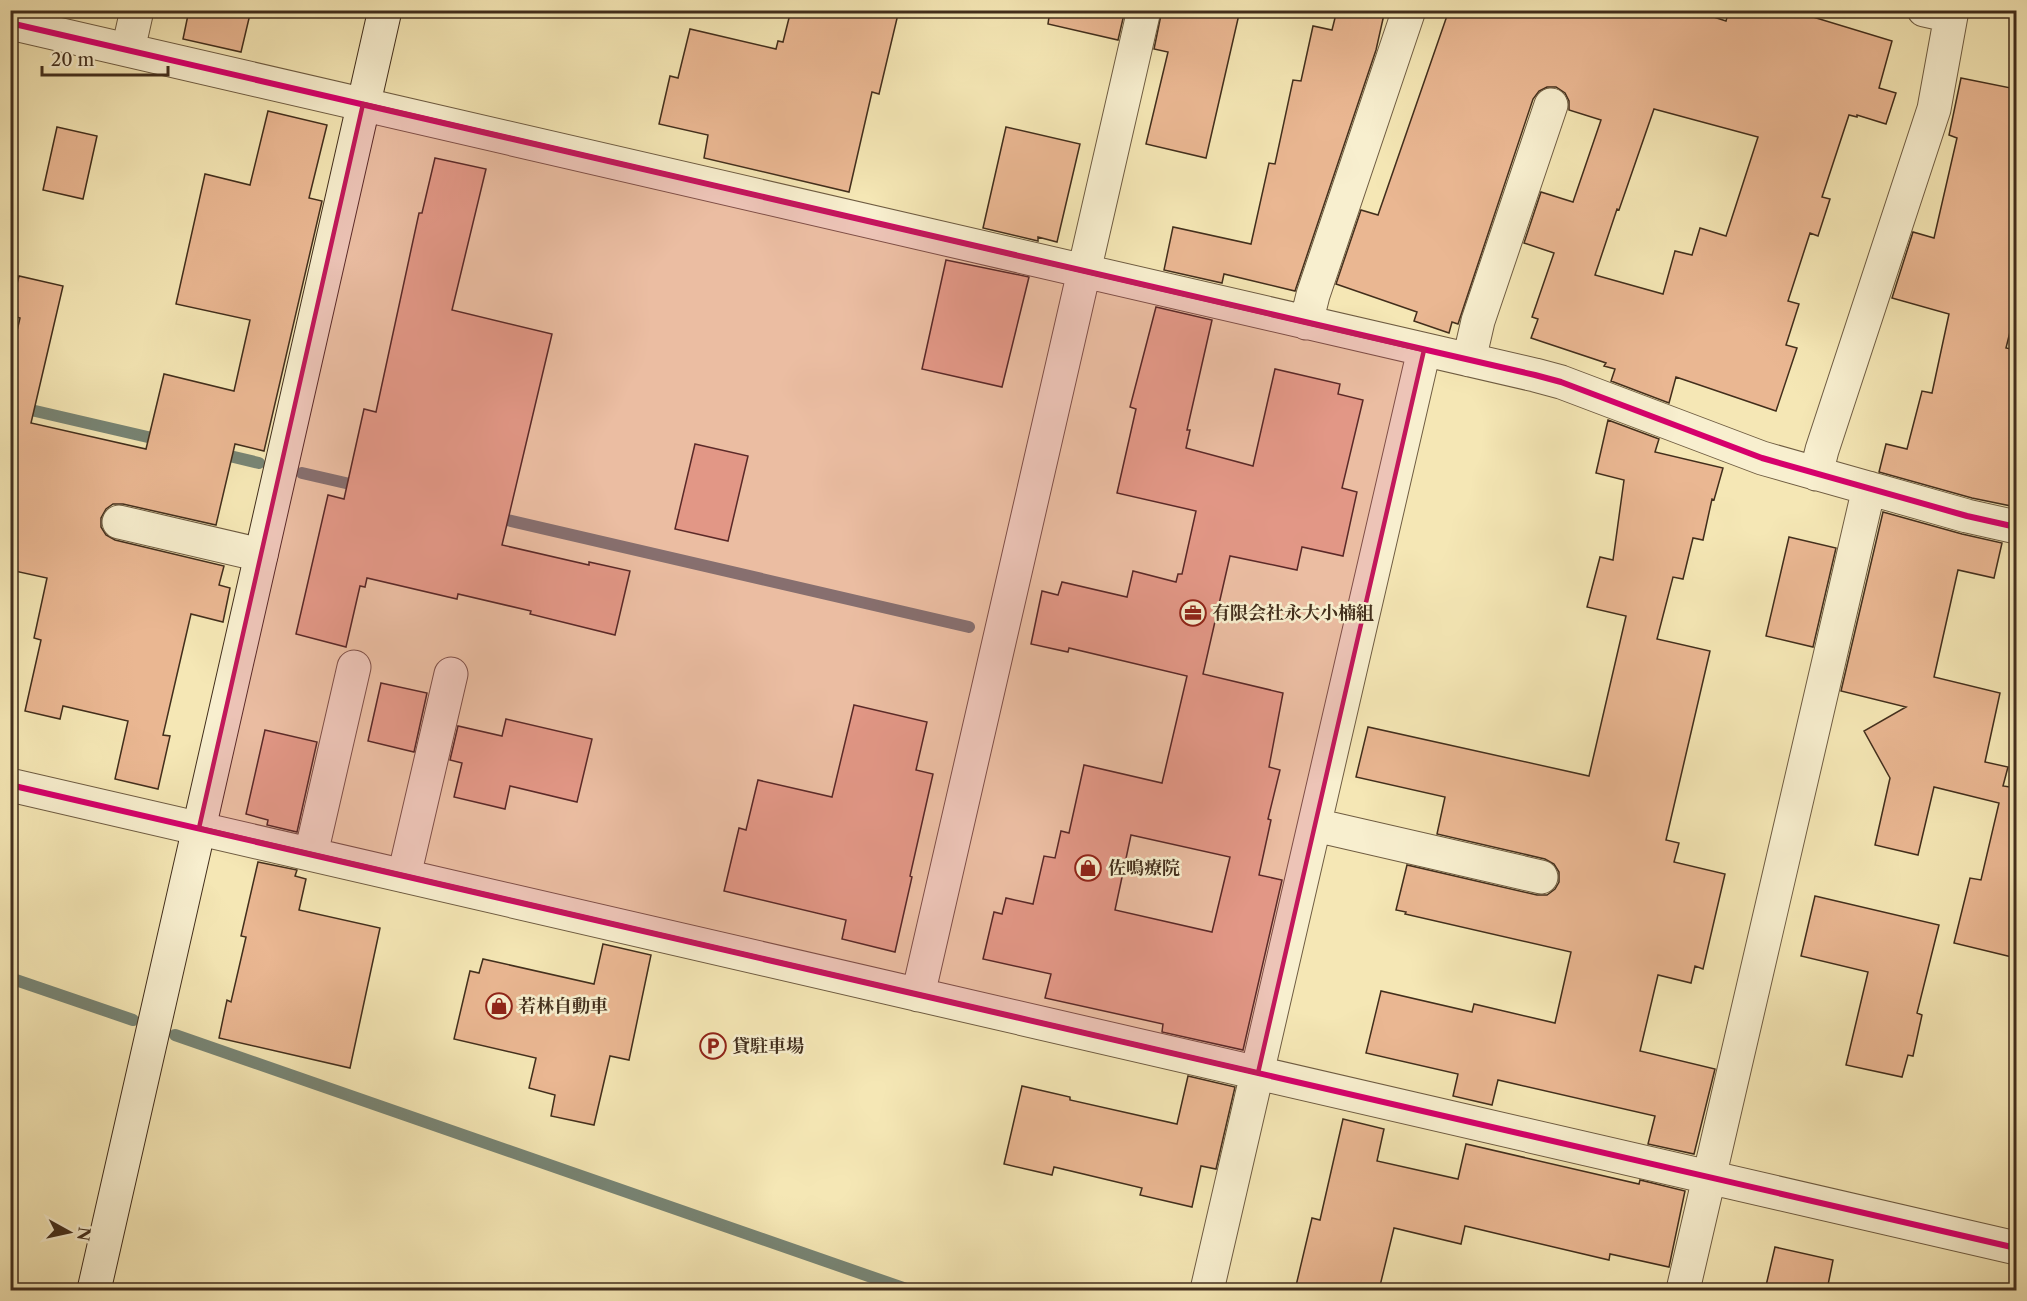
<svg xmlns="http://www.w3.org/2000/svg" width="2027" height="1301" viewBox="0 0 2027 1301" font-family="'Libre Caslon Text','Noto Serif JP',serif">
	<rect width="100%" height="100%" fill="#f5e7b5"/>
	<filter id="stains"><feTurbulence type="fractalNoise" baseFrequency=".00333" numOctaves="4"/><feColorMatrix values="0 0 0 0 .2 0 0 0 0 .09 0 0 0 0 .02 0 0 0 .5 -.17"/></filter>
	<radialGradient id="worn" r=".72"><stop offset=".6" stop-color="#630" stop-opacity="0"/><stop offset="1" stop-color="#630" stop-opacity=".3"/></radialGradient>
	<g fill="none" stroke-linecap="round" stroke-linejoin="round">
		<path stroke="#788575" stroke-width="12" d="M 18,407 L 165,441
			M 217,453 L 259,463
			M 302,473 L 363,487
			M 494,517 L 969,627
			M 10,978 L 133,1020
			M 175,1035 L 909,1290"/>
	</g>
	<path fill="#eab792" stroke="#422e1c" stroke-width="1.5" fill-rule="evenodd" d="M 189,10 L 251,10 L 241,52 L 183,39 Z
		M 791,10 L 899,10 L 879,94 L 872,92 L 849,192 L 704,158 L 708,135 L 659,124 L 670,76 L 678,78 L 690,29 L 776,49 L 778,41 L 783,42 Z
		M 1050,10 L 1125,10 L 1118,40 L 1048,24 Z
		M 1162,10 L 1240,10 L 1206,158 L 1146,144 L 1168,52 L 1154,49 Z
		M 1337,10 L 1385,10 L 1376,50 L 1295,291 L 1224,274 L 1222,283 L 1164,270 L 1173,227 L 1251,244 L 1269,163 L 1275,164 L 1293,80 L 1301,81 L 1313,26 L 1332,30 Z
		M 1449,10 L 1692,10 L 1726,21 L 1729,10 L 1790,10 L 1892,41 L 1879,88 L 1896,93 L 1886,124 L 1857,115 L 1857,117 L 1849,115 L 1822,197 L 1830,199 L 1818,236 L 1810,233 L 1788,301 L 1799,304 L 1786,345 L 1797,348 L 1776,411 L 1676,377 L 1669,403 L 1611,381 L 1615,369 L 1604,366 L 1606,363 L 1531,338 L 1538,319 L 1532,317 L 1554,253 L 1524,243 L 1541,192 L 1573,202 L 1601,120 L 1569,110 L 1569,101 L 1565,93 L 1556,87 L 1547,87 L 1539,91 L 1533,99 L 1458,324 L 1452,322 L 1449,333 L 1414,321 L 1417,312 L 1336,284 L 1361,210 L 1378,215 ZM 1654,109 L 1758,137 L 1726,236 L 1700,228 L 1692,255 L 1675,251 L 1663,294 L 1595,275 L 1617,209 L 1619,210 Z
		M 1961,78 L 2016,89 L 2016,308 L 2006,348 L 2016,350 L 2016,507 L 1972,498 L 1879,472 L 1886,444 L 1907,449 L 1922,391 L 1932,393 L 1949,314 L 1892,298 L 1913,232 L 1934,238 L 1957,138 L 1949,135 Z
		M 268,111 L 327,125 L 309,198 L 322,201 L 264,451 L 235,444 L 216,525 L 123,504 L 113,504 L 106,509 L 101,518 L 101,527 L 106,535 L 115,540 L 224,566 L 219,585 L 230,588 L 223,622 L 191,614 L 163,735 L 170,736 L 158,789 L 115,779 L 128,721 L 63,706 L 60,719 L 25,711 L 41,640 L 34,638 L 47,578 L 10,570 L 10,361 L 20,318 L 10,315 L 10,312 L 19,276 L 63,286 L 31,423 L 146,449 L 164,374 L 234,391 L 250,320 L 176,304 L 205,174 L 250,185 Z
		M 57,127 L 97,136 L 83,199 L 43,190 Z
		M 1006,127 L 1080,144 L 1057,242 L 1038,237 L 1038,241 L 983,228 Z
		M 435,158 L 486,169 L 452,310 L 552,334 L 502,545 L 589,565 L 589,562 L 630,571 L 615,635 L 530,614 L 531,611 L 458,594 L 457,599 L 367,578 L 365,587 L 360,586 L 346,647 L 296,634 L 328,495 L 344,499 L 364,409 L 376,412 L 419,213 L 422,213 Z
		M 946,260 L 1029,277 L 1002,387 L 922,369 Z
		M 1156,307 L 1212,320 L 1187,430 L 1190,430 L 1186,448 L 1253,466 L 1275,369 L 1340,384 L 1338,394 L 1363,400 L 1342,488 L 1357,492 L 1343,556 L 1302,547 L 1297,570 L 1230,556 L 1203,674 L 1283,693 L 1269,767 L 1280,770 L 1268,819 L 1271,820 L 1259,875 L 1282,880 L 1243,1050 L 1162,1032 L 1163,1024 L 1045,998 L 1051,974 L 983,959 L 994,912 L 1002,914 L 1006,898 L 1033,904 L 1044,856 L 1055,858 L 1061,831 L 1069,833 L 1084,765 L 1162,783 L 1187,676 L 1069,648 L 1068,652 L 1031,644 L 1042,591 L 1058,595 L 1062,582 L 1127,597 L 1133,571 L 1176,582 L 1178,574 L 1182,574 L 1196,511 L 1117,493 L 1136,409 L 1130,407 ZM 1131,835 L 1230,857 L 1212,932 L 1115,910 Z
		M 1608,420 L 1659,439 L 1655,452 L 1723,468 L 1714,500 L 1712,499 L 1703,540 L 1693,538 L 1683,579 L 1673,577 L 1657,639 L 1710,651 L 1666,840 L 1679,843 L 1674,862 L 1725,874 L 1703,969 L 1695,966 L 1691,983 L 1658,975 L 1640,1051 L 1715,1069 L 1694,1154 L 1648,1144 L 1655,1116 L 1498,1080 L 1492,1105 L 1453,1096 L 1458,1074 L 1366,1053 L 1381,991 L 1472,1012 L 1474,1004 L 1555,1023 L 1571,952 L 1405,914 L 1406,912 L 1396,910 L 1407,865 L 1537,895 L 1547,895 L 1555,889 L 1559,882 L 1559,872 L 1554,864 L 1545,859 L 1437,834 L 1445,797 L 1356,777 L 1368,727 L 1589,776 L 1626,616 L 1587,607 L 1600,557 L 1613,560 L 1624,480 L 1596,473 Z
		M 695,444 L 748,456 L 728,541 L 675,529 Z
		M 1883,512 L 1962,534 L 2002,543 L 1994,578 L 1958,570 L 1934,677 L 2000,693 L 1985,762 L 2008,767 L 2003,786 L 2016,788 L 2016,958 L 1954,943 L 1970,878 L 1981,880 L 1999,803 L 1934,787 L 1918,855 L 1875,845 L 1890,778 L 1864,731 L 1906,707 L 1841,691 Z
		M 1789,537 L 1836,548 L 1813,647 L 1766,636 Z
		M 381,683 L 427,693 L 414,752 L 368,741 Z
		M 854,705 L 927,722 L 916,770 L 933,774 L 910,876 L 912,877 L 895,952 L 842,939 L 846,920 L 724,891 L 739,828 L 746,830 L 758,780 L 832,797 Z
		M 506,719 L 592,739 L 577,802 L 510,786 L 505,809 L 454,797 L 462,763 L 450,760 L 458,726 L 502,736 Z
		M 265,730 L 317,742 L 297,832 L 267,825 L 268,820 L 246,814 Z
		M 258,862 L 297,870 L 295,876 L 306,879 L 299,910 L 380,928 L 350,1068 L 219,1038 L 227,1000 L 231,1002 L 246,937 L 241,936 Z
		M 1815,896 L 1939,925 L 1917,1013 L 1922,1015 L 1913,1056 L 1908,1055 L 1902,1077 L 1846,1065 L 1868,972 L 1801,956 Z
		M 603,944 L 651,955 L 629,1060 L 610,1056 L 594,1125 L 551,1116 L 555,1095 L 529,1088 L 536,1058 L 454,1039 L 470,971 L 479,973 L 483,959 L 594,984 Z
		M 1188,1076 L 1235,1087 L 1216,1169 L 1201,1166 L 1192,1207 L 1140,1195 L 1142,1188 L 1054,1167 L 1052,1175 L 1004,1164 L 1022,1086 L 1070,1097 L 1070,1100 L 1177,1124 Z
		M 1343,1119 L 1384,1129 L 1377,1161 L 1458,1179 L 1466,1144 L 1639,1184 L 1640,1180 L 1685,1191 L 1669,1267 L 1610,1254 L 1609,1260 L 1465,1226 L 1461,1244 L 1394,1228 L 1379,1290 L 1295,1290 L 1312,1218 L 1320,1220 Z
		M 1775,1247 L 1833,1260 L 1827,1290 L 1765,1290 Z"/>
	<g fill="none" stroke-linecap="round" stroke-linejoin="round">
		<g stroke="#6f5c42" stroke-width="35">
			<path id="street" d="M 1924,10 L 1951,16
				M 10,23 L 1535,375 L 1561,382 L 1762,458 L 1967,516 L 2016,527
				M 128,50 L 137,10
				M 1306,323 L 1313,295 L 1409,10
				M 1469,360 L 1478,321 L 1551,105
				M 1816,474 L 1822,450 L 1934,109 L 1952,10
				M 119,522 L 261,555
				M 10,785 L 2016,1248
				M 1315,825 L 1541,877
				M 311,854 L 354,667
				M 404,876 L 451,674
				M 918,995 L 1144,10
				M 1207,1290 L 1424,350
				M 1683,1290 L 1869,488"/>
		</g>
		<g stroke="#422e1c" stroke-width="35">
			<path id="secondary" d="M 94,1290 L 385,10"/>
		</g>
		<use href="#street" stroke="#f8efcf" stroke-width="33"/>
		<use href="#secondary" stroke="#f8efcf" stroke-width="33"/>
		<g stroke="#f8efcf" stroke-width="10">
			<path id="cycleway" d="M 10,23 L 1535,375 L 1561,382 L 1762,458 L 1967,516 L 2016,527
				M 10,785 L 2016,1248"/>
		</g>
		<use href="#cycleway" stroke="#d6006c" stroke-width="6"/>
	</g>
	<path fill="#c2185b" fill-opacity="0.2" stroke="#c2185b" stroke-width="4.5" stroke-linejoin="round" d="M 363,104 L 1424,350 L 1258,1073 L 199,828 Z"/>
	<defs>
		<g id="office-ring" transform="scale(1.35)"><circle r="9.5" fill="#f8efcf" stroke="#8f2418" stroke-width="1.5"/><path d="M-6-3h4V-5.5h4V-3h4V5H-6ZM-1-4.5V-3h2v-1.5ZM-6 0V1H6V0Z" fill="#8f2418"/></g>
		<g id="shop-ring" transform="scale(1.35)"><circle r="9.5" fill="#f8efcf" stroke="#8f2418" stroke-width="1.5"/><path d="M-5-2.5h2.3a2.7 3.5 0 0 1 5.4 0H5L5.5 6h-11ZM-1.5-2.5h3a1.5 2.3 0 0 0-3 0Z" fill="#8f2418"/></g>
		<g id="parking-ring" transform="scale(1.35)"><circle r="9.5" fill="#f8efcf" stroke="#8f2418" stroke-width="1.5"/><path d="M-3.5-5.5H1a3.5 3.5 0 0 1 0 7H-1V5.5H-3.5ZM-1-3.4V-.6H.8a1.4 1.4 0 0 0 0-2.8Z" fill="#8f2418"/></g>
	</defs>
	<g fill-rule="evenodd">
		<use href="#office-ring" x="1193" y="613"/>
		<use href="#shop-ring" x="1088" y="868"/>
		<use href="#shop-ring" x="499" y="1006"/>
		<use href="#parking-ring" x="713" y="1046"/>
	</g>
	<g text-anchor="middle" stroke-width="5" stroke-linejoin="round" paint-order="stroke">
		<g font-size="18" font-weight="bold" fill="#422e1c" stroke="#f8efcf" text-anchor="start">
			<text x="1212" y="619">有限会社永大小楠組</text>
			<text x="1108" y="874">佐鳴療院</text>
			<text x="518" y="1012">若林自動車</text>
			<text x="732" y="1052">貸駐車場</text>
		</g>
	</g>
	<rect width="2027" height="1301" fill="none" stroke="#f5e7b5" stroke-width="36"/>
	<rect x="12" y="12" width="2003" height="1277" fill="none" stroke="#422e1c" stroke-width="3"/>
	<rect x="18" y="18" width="1991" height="1265" fill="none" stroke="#422e1c" stroke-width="1.5"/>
	<g transform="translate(69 1232) rotate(98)" stroke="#f8efcf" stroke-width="4.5" paint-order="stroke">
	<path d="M0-4.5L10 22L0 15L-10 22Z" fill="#422e1c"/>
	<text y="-9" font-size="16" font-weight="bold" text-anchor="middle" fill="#422e1c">N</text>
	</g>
	<path d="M42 66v9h126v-9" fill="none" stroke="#422e1c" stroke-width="3"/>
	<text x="51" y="66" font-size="18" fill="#422e1c" stroke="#f8efcf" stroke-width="4.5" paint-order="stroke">20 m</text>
	<rect width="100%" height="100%" filter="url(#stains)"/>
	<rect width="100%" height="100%" fill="url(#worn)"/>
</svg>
